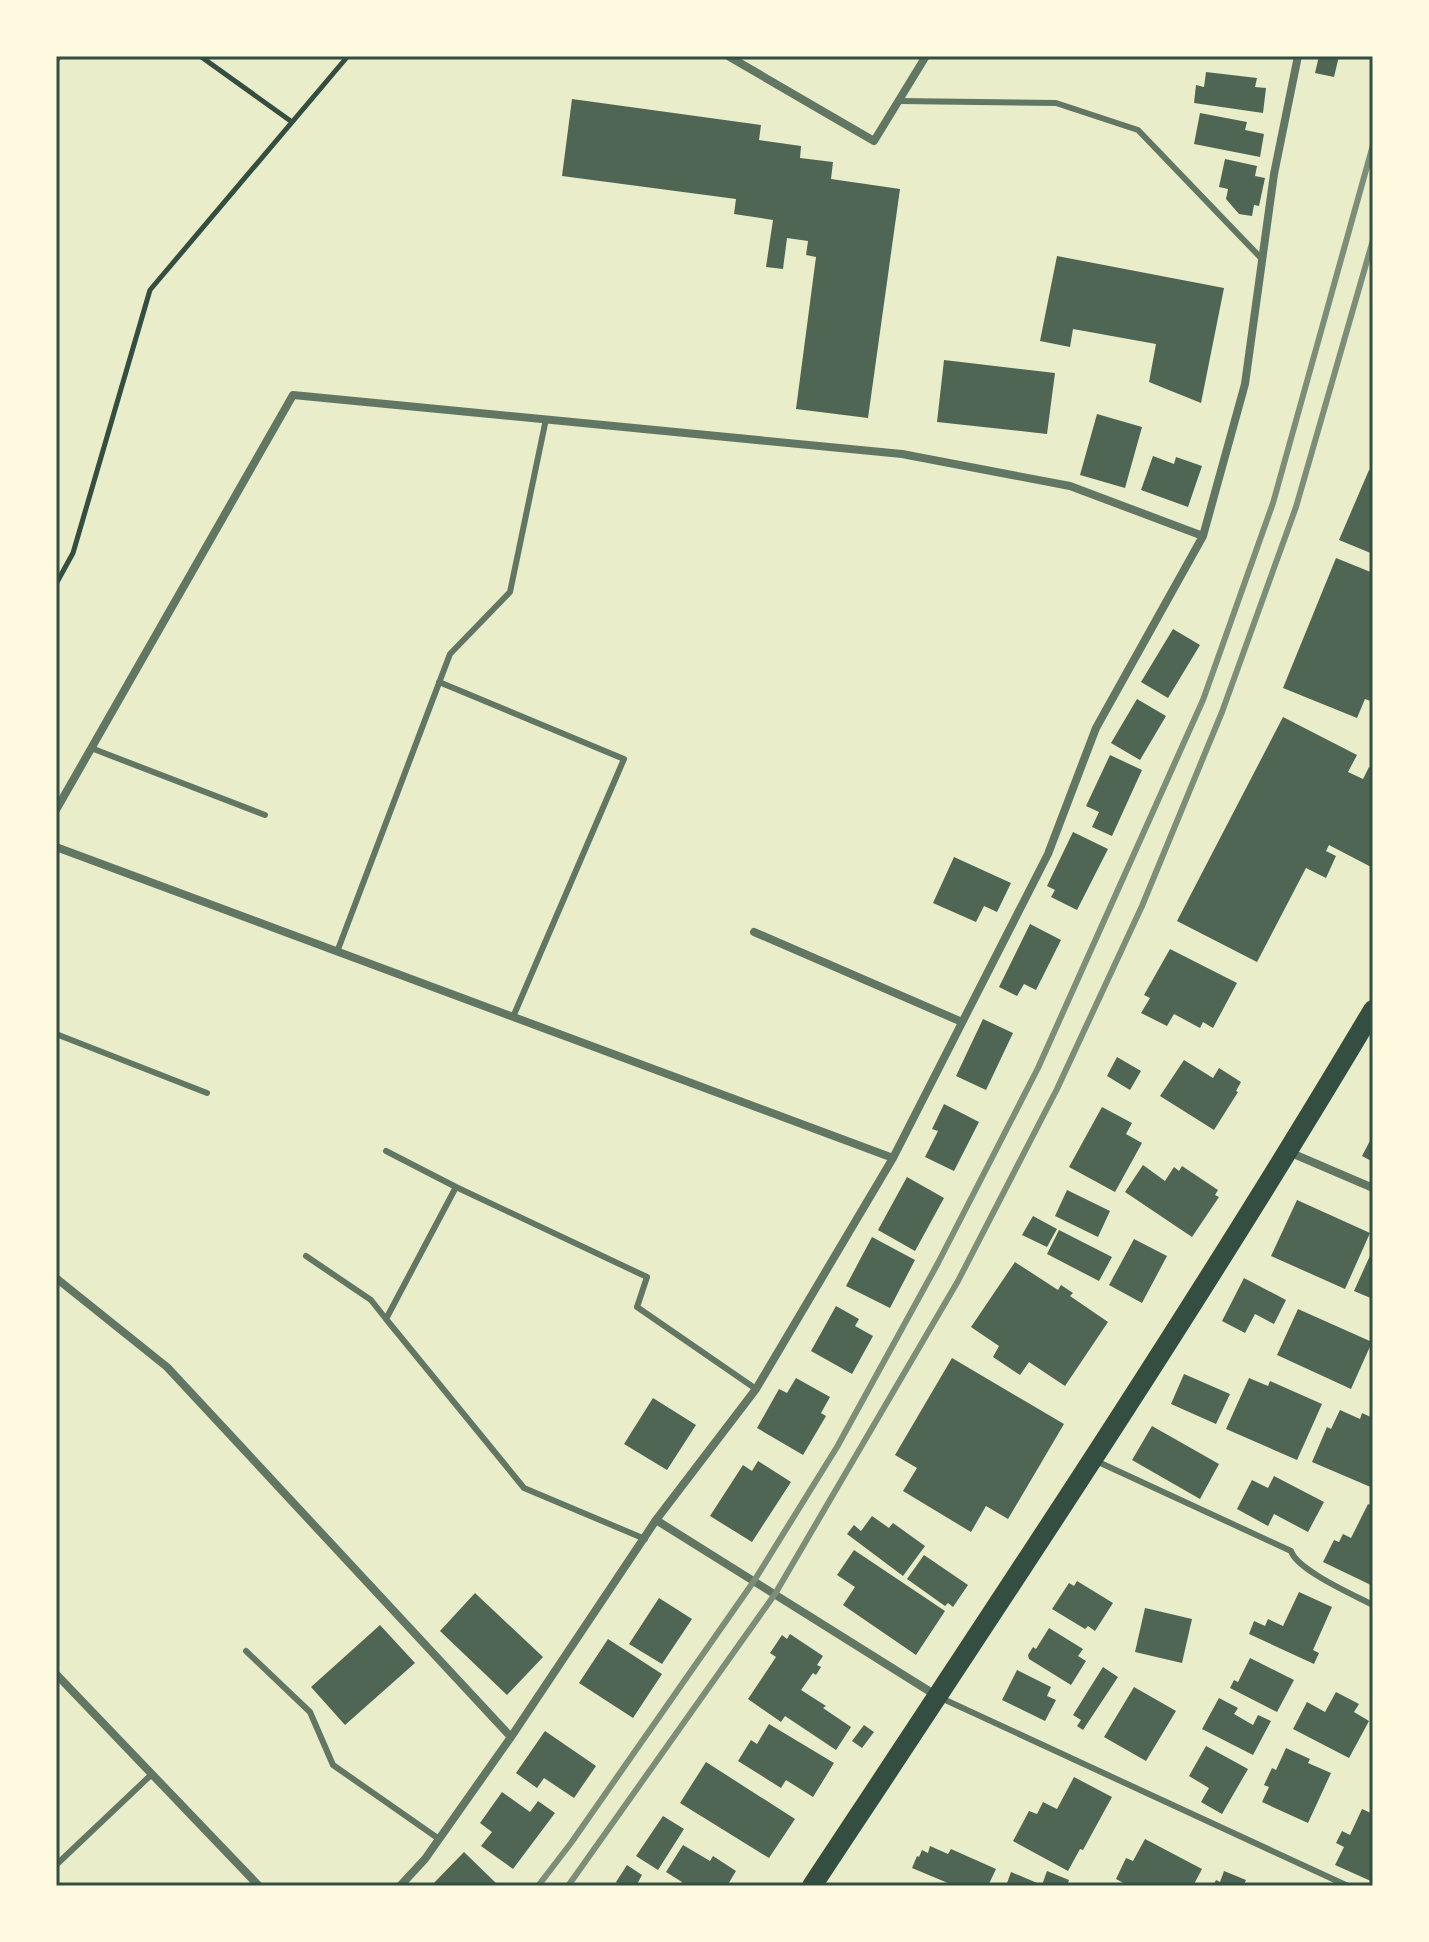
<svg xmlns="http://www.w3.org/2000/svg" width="1429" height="1942" viewBox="0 0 1429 1942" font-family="'Source Sans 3',sans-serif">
	<rect width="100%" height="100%" fill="#e9edc9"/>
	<path fill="#4f6655" d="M 1319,56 L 1339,56 L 1334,77 L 1315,73 Z
		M 1206,72 L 1257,78 L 1255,87 L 1266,88 L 1263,113 L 1194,103 L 1196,85 L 1204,87 Z
		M 572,99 L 761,125 L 759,140 L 801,146 L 800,158 L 833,162 L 831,179 L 900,189 L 868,418 L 796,409 L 816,257 L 806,255 L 808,241 L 787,238 L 783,269 L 766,267 L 773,220 L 734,214 L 736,199 L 562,176 Z
		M 1200,113 L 1247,122 L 1245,130 L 1264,134 L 1260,157 L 1194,144 Z
		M 1225,159 L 1257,166 L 1255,176 L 1265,178 L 1259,206 L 1254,205 L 1252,216 L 1239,214 L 1226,199 L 1228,189 L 1219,187 Z
		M 1057,256 L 1224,288 L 1201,403 L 1149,382 L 1156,344 L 1073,329 L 1070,347 L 1040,341 Z
		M 944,360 L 1055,373 L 1047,434 L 937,422 Z
		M 1097,414 L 1142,427 L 1125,488 L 1080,475 Z
		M 1153,456 L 1174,464 L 1176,457 L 1202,466 L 1188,507 L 1141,490 Z
		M 1369,470 L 1373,472 L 1373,554 L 1339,540 Z
		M 1336,558 L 1373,573 L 1373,702 L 1365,699 L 1357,718 L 1283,688 Z
		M 1173,629 L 1200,645 L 1168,698 L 1141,682 Z
		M 1137,699 L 1166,716 L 1140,760 L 1111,743 Z
		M 1283,717 L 1357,755 L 1348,772 L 1363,779 L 1369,767 L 1373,769 L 1373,868 L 1329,845 L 1326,851 L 1336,856 L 1326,878 L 1306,868 L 1257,962 L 1177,921 Z
		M 1110,755 L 1142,770 L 1112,836 L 1092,827 L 1099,812 L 1086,806 Z
		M 1073,832 L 1108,849 L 1077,910 L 1051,897 L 1055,890 L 1047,886 Z
		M 954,857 L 1011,883 L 997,912 L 984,906 L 976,922 L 933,903 Z
		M 1030,924 L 1061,940 L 1036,990 L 1024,984 L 1017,996 L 999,987 Z
		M 1170,949 L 1237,983 L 1213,1028 L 1203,1022 L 1200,1028 L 1174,1014 L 1167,1026 L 1141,1013 L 1150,998 L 1144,995 Z
		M 983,1019 L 1013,1033 L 986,1090 L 956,1076 Z
		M 1117,1057 L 1141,1071 L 1130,1090 L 1107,1076 Z
		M 1184,1060 L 1213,1078 L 1219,1068 L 1241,1082 L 1236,1091 L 1238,1092 L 1214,1130 L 1160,1096 Z
		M 944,1104 L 979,1122 L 954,1171 L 925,1157 L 938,1131 L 932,1129 Z
		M 1102,1107 L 1132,1123 L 1126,1134 L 1142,1143 L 1115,1192 L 1069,1167 Z
		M 1373,1135 L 1373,1162 L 1362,1156 Z
		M 1143,1165 L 1165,1181 L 1174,1167 L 1179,1171 L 1182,1166 L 1218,1190 L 1215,1195 L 1219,1197 L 1192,1237 L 1125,1192 Z
		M 907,1177 L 944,1198 L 915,1251 L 878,1230 Z
		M 1067,1190 L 1110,1211 L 1098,1237 L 1055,1216 Z
		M 1297,1200 L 1370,1233 L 1345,1289 L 1271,1256 Z
		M 1033,1216 L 1057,1229 L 1047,1247 L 1022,1235 Z
		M 1059,1230 L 1112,1257 L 1099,1281 L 1047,1254 Z
		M 872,1237 L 915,1260 L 890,1308 L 846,1286 Z
		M 1134,1239 L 1167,1256 L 1142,1303 L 1109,1285 Z
		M 1373,1249 L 1373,1299 L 1354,1291 Z
		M 1015,1262 L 1058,1290 L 1061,1285 L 1073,1293 L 1070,1296 L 1108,1322 L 1065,1386 L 1029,1362 L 1020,1375 L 993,1357 L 999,1346 L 971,1327 Z
		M 1244,1278 L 1286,1300 L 1274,1324 L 1255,1314 L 1245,1333 L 1222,1321 Z
		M 836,1306 L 859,1319 L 855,1326 L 873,1336 L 852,1374 L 811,1351 Z
		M 1298,1309 L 1372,1342 L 1351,1389 L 1277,1355 Z
		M 952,1358 L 1064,1424 L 1008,1519 L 986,1506 L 971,1532 L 903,1491 L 917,1468 L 895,1455 Z
		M 1184,1374 L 1230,1394 L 1216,1424 L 1171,1404 Z
		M 796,1378 L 830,1397 L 821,1413 L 826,1416 L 803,1455 L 757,1428 L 779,1389 L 787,1393 Z
		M 1249,1378 L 1268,1386 L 1270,1381 L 1322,1404 L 1297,1460 L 1226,1429 Z
		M 653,1398 L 696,1425 L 667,1470 L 624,1444 Z
		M 1340,1410 L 1360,1419 L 1362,1413 L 1373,1418 L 1373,1488 L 1312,1462 L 1327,1427 L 1331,1429 Z
		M 1152,1426 L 1219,1464 L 1200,1499 L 1132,1460 Z
		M 758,1461 L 791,1482 L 752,1542 L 710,1516 L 743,1465 L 752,1471 Z
		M 1274,1476 L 1324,1502 L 1308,1532 L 1274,1514 L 1268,1526 L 1237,1509 L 1252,1480 L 1268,1488 Z
		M 1368,1504 L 1373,1506 L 1373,1586 L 1323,1562 L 1334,1540 L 1339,1542 L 1343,1534 L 1351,1538 Z
		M 872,1516 L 889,1528 L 893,1523 L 925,1546 L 903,1576 L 847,1534 L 854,1525 L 861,1531 Z
		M 854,1550 L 945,1611 L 916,1655 L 843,1605 L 855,1587 L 837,1575 Z
		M 924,1555 L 968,1585 L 953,1607 L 948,1603 L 945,1606 L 907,1579 Z
		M 1077,1581 L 1113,1603 L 1095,1631 L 1088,1626 L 1085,1629 L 1052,1609 L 1069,1583 L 1074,1586 Z
		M 1299,1592 L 1332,1607 L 1313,1650 L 1319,1653 L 1314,1664 L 1249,1634 L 1254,1621 L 1265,1626 L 1268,1619 L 1283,1626 Z
		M 475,1593 L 543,1657 L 507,1695 L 440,1631 Z
		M 659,1598 L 692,1619 L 662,1664 L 629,1644 Z
		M 1145,1608 L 1192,1619 L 1182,1663 L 1135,1652 Z
		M 380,1625 L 415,1663 L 345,1725 L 311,1687 Z
		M 1049,1628 L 1083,1649 L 1078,1656 L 1086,1661 L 1071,1685 L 1029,1659 L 1028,1655 L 1033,1647 L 1036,1649 Z
		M 790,1634 L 823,1656 L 817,1665 L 821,1667 L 816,1675 L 813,1673 L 801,1690 L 826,1706 L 823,1708 L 851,1727 L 836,1750 L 785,1716 L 781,1722 L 748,1699 L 776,1657 L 770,1653 L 782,1635 L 787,1639 Z
		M 608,1639 L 662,1674 L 633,1718 L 579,1683 Z
		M 1250,1658 L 1294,1680 L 1277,1712 L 1230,1688 L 1234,1680 L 1238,1682 Z
		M 1103,1667 L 1118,1677 L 1083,1730 L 1077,1726 L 1081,1720 L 1073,1715 Z
		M 1017,1670 L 1051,1687 L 1047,1696 L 1056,1700 L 1045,1721 L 1002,1700 Z
		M 1134,1687 L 1176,1711 L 1146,1761 L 1104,1737 Z
		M 1336,1692 L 1359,1704 L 1354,1712 L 1369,1721 L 1349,1758 L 1293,1729 L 1307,1702 L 1325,1712 Z
		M 1219,1698 L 1238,1708 L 1234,1714 L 1253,1725 L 1258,1715 L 1271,1721 L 1253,1755 L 1202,1729 Z
		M 769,1724 L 834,1763 L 813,1797 L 786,1780 L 781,1788 L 738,1761 L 751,1740 L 757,1744 Z
		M 864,1725 L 874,1732 L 862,1748 L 852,1741 Z
		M 545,1731 L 596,1766 L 574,1798 L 544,1778 L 537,1788 L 516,1773 Z
		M 1206,1746 L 1248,1769 L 1222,1814 L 1201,1802 L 1209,1788 L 1189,1776 Z
		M 1286,1748 L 1310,1759 L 1308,1763 L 1331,1773 L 1308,1823 L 1262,1802 L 1269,1787 L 1264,1785 L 1272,1768 L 1276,1770 Z
		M 706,1762 L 795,1819 L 769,1858 L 680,1803 Z
		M 1074,1777 L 1112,1797 L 1083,1850 L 1080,1849 L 1068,1871 L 1013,1841 L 1029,1811 L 1037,1814 L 1043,1802 L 1057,1809 Z
		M 502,1792 L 530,1812 L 538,1801 L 555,1813 L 513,1869 L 481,1846 L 492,1832 L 480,1823 Z
		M 1362,1809 L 1373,1814 L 1373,1882 L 1335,1865 L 1344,1847 L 1336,1843 L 1342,1831 L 1350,1835 Z
		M 663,1816 L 684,1829 L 658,1870 L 636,1856 Z
		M 1145,1839 L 1202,1869 L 1193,1886 L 1129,1886 L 1116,1879 L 1126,1858 L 1133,1861 Z
		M 683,1845 L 710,1861 L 713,1856 L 736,1871 L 727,1886 L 680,1886 L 682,1882 L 666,1872 Z
		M 930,1846 L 948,1854 L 951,1849 L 996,1869 L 988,1886 L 955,1886 L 912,1868 L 917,1856 L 919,1857 L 922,1850 L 928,1853 Z
		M 464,1852 L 499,1886 L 431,1886 Z
		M 627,1865 L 642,1875 L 636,1886 L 622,1886 L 616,1882 Z
		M 1047,1871 L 1069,1880 L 1067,1886 L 1006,1886 L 1011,1872 L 1042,1885 Z
		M 1224,1871 L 1246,1880 L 1243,1886 L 1213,1886 L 1216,1880 L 1220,1882 Z"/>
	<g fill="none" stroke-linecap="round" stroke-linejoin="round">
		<path stroke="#344e41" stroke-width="5" d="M 200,56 L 292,122
			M 56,61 L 60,56
			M 56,584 L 73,553 L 150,290 L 348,56"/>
		<path stroke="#617663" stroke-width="6" d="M 898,101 L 1056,103 L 1138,130 L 1261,258
			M 439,682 L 624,759 L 513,1017
			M 91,748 L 265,815
			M 337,952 L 450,654 L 510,592 L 546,419
			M 56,1034 L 207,1093
			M 386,1151 L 456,1187
			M 306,1256 L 371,1300 L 386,1319
			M 1094,1460 L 1291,1551 C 1297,1570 1354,1595 1373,1605
			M 645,1539 L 524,1488 L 386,1319 L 456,1187 L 647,1277 L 637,1307 L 756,1389
			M 246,1651 L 310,1712 L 333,1765 L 439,1839
			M 941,1698 L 1348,1886
			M 56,1865 L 152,1774"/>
		<path stroke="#617663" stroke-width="8" d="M 728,56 L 874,141 L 926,56
			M 56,810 L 293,395 L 902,454 L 1070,486 L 1203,536
			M 56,847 L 893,1158
			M 754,932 L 962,1022
			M 1289,1152 L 1373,1188
			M 56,1278 L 167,1367 L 511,1737
			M 656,1520 L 937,1696
			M 56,1674 L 259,1886
			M 400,1886 L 425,1859 L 511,1737 L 656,1520 L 756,1389 L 893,1158 L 1048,854 L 1096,728 L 1203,536 L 1245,384 L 1274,174 L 1298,56"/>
		<path stroke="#344e41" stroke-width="20" d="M 812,1886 C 1003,1597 1196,1308 1373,1010"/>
		<path stroke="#7c8e77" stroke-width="6" d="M 538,1886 L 571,1843 L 754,1581 L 837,1447 L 938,1263 L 1038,1068 L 1203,700 L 1273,503 L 1373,145
			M 568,1886 L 775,1594 L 958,1281 L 1057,1089 L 1142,906 L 1222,712 L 1296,507 L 1373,240"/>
	</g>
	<rect width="1429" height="1942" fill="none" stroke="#fefae0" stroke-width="116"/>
	<rect x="58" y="58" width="1313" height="1826" fill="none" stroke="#344e41" stroke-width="3"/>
</svg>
